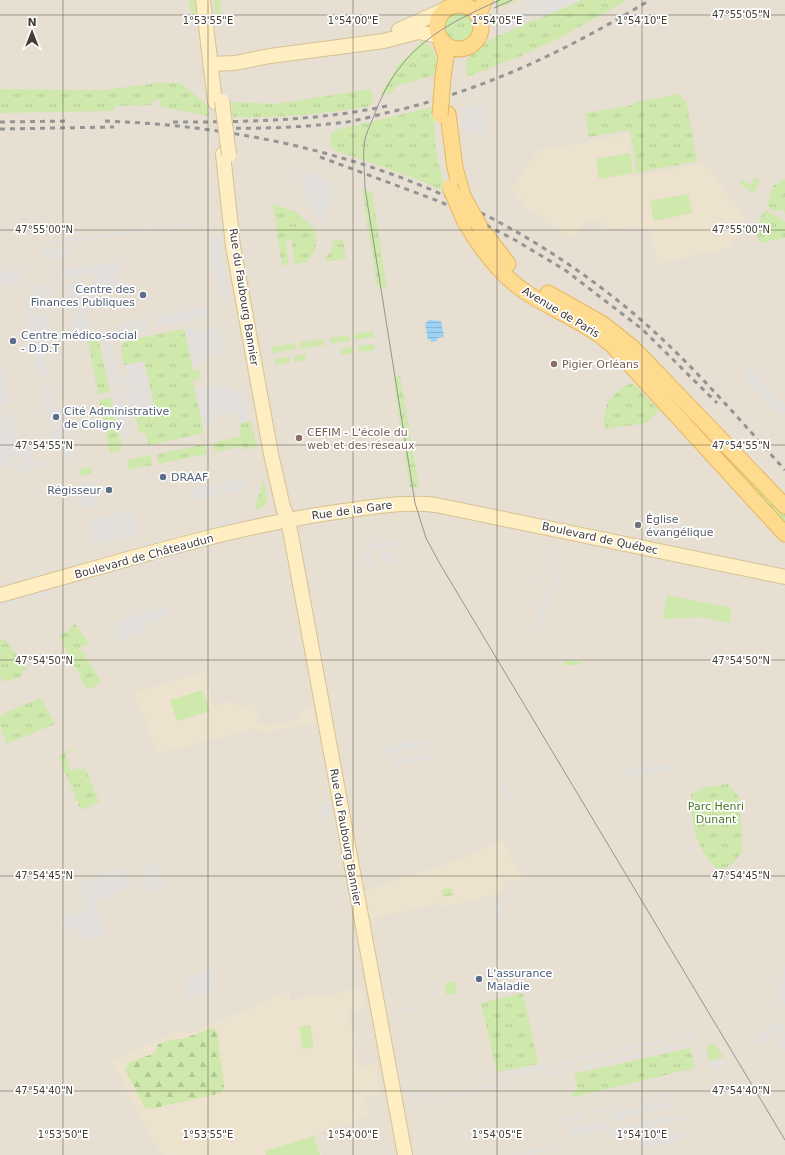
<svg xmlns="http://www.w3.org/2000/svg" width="785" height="1155" viewBox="0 0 785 1155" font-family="'DejaVu Sans',sans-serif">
	<defs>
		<pattern id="grass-tufts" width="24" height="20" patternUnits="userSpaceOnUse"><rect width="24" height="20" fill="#cfe8ab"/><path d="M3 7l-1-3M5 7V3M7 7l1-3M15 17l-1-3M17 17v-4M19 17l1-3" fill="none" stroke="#b3c894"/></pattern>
		<pattern id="forest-firs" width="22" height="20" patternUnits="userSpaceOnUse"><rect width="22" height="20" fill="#cfe8ab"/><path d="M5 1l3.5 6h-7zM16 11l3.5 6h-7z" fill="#b3c894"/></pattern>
		<pattern id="water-rules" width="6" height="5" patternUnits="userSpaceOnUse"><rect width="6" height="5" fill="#9ed2f2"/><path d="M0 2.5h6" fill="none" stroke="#89b5d0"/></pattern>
	</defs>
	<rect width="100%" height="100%" fill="#f2ede4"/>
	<path fill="#e6dfd2" d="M 0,0 L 785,0 L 785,1155 L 0,1155 Z"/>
	<path fill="#ece2cd" d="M 628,134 L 635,176 L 704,163 L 745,217 L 741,231 L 729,248 L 657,264 L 650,229 L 637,226 L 609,228 L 589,218 L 572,239 L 528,209 L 511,189 L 538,150 Z
		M 204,672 L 214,706 L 235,700 L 237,707 L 255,703 L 259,722 L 266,726 L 300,719 L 298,711 L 314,707 L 316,722 L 263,733 L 258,728 L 158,754 L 133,692 Z
		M 502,840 L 523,878 L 502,883 L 504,893 L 443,907 L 441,903 L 369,919 L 364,891 L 450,863 Z
		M 363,987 L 366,1008 L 348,1011 L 359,1067 L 377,1063 L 382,1093 L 365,1097 L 368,1115 L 357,1118 L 357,1122 L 316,1133 L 322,1155 L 162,1155 L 141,1121 L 112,1060 L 185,1029 L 187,1034 L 251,1008 L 279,994 L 290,992 L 291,1000 L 325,993 L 326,995 Z"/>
	<path fill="url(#grass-tufts)" d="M 496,0 L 518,0 L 498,8 L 495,3 Z
		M 581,0 L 628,0 L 559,38 L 521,56 L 467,77 C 466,70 465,61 469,56 C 481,37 557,12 581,0 Z
		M441 28a17 17 0 1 1 34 0a17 17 0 1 1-34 0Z
		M 423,40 C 437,50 437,59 435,75 L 396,86 L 392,93 L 380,95 L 398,65 Z
		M 157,83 L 181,83 L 207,105 L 209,116 L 160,107 L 160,100 L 152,100 L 152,105 L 115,106 L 114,111 L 0,113 L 0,89 L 104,90 Z
		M 371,89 L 373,98 L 370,106 C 324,114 279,118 233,117 L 231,102 L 275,104 Z
		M 679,94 L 686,101 L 697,161 L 637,173 L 630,130 L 589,137 L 585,113 L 630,106 L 637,102 Z
		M 433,107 L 436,153 L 446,192 L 411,177 L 334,150 L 330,144 L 332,133 L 336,130 Z
		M 784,179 L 785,180 L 785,213 L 779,209 L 775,212 L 767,205 L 773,186 Z
		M 362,189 L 372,192 L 387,289 L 377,286 Z
		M 273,204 L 298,213 C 302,219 308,222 312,227 C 321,238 315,254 306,262 L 295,264 L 291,240 L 286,241 L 289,264 L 282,266 Z
		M 768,211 L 785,222 L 785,238 L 759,243 L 756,230 L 763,212 Z
		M 343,240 L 346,259 L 326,261 L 326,258 L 333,247 L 332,241 Z
		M 184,329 L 193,370 L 199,369 L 201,378 L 193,380 L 204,433 L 148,445 L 146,434 L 139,432 L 135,413 L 155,409 L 144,361 L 124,365 C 122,357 118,346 126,341 Z
		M 88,341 L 99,341 L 110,392 L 98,394 Z
		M 644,373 L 673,396 L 785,514 L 785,527 Z
		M 400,376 L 419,487 L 410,488 L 393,377 Z
		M 632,382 L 659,410 L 646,423 L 605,429 C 602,404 611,394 632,382 Z
		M 111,398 L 122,450 L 110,453 L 99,400 Z
		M 251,421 L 257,447 L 244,450 L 243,446 L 215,452 L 213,443 L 241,436 L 239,424 Z
		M 205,444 L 207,454 L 159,464 L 157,454 Z
		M 151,455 L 153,465 L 129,470 L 127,460 Z
		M 91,467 L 92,473 L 80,476 L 79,470 Z
		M 264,480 L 267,499 L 265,506 L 256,510 L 255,506 Z
		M 75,624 L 89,643 L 80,648 L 101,681 L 98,683 L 98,685 L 87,690 L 59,636 L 69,631 L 70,627 Z
		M 5,639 L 27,669 L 23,671 L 21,677 L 3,682 L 0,675 L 0,640 Z
		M 41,698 L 55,724 L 7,744 L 0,727 L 0,715 Z
		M 77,747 L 77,749 L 65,754 L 71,771 L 79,768 L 81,770 L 85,768 L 99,802 L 81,810 L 58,756 Z
		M 728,784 L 739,797 L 743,851 L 734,862 L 721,872 C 696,852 691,824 691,794 L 705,787 Z
		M 452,888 L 453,895 L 443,897 L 441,890 Z
		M 523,993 L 538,1064 L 497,1072 L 481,1003 Z
		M 690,1048 L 695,1068 L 573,1097 L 572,1092 L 578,1090 L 574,1074 Z"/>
	<path fill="url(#forest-firs)" d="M 211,1028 L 217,1030 L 224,1087 L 221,1093 L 150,1109 L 145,1108 L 125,1069 L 130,1062 L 155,1053 L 158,1044 L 176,1039 L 183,1039 Z"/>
	<path fill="#cfe8ab" d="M 189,0 L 196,0 L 199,22 L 193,23 Z
		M 214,0 L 220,0 L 222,17 L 216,17 Z
		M 630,153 L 633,173 L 599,179 L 596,159 Z
		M 755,177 L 760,180 L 754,193 L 740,184 L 742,180 L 750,185 Z
		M 688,194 L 692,213 L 654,221 L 650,201 Z
		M 373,331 L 374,337 L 355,340 L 354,334 Z
		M 349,335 L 350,341 L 331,344 L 330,338 Z
		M 324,339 L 325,345 L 301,349 L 300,342 Z
		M 295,343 L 296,349 L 273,353 L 272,347 Z
		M 374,344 L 375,350 L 359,352 L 358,346 Z
		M 352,347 L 353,353 L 341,355 L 341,349 Z
		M 305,354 L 306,360 L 295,362 L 294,356 Z
		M 289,357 L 290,363 L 275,365 L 274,359 Z
		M 667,595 L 732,608 L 729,623 L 700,617 L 662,619 Z
		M 564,660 L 583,662 L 578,665 L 563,665 Z
		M 203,690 L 210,711 L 177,721 L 170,700 Z
		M 454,981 L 458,993 L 446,995 L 444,983 Z
		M 310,1025 L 314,1047 L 303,1049 L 299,1027 Z
		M 714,1044 L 724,1057 L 709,1061 L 706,1046 Z
		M 314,1136 L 320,1155 L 266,1155 L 265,1151 Z"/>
	<path fill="#e3e0dc" d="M 532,0 L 581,0 L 536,20 L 533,15 L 531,16 L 523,25 L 498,36 L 491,21 L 513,11 L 530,9 L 527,2 Z
		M 484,105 L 486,137 L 464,130 L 465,107 Z
		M 299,170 L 331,180 L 333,194 L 325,223 L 308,208 Z
		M 191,223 L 189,226 L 49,244 L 46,241 Z
		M 218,236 L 229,298 L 223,299 L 219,298 L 209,241 L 212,237 Z
		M 67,246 L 68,252 L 66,256 L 47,259 L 40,256 L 39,250 Z
		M 121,262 L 122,269 L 115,273 L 120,285 L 106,289 L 105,286 L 94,288 L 93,281 L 94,275 L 86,277 L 80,273 L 76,278 L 63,279 L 60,275 L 59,269 Z
		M 19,267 L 22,283 L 16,284 L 10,282 L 5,286 L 0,287 L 0,270 L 8,273 L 13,268 Z
		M 83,280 L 84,287 L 82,290 L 86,293 L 88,307 L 87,311 L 92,327 L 73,331 L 70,319 L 75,314 L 69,310 L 66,297 L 69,293 L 65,290 L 63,284 Z
		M 52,283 L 56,303 L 35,305 L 37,318 L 46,314 L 50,332 L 40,333 L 47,371 L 45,377 L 39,378 L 24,300 L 30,299 L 34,303 L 32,293 L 38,286 Z
		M 208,306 L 209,313 L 202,318 L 162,326 L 157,323 L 156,316 Z
		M 148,318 L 149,325 L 146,329 L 123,334 L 119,331 L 117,325 Z
		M 215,327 L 220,330 L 224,350 L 221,354 L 206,357 L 202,354 L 202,359 L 199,364 L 193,366 L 185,329 L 191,328 L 197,334 L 200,330 Z
		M 108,342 L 112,345 L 121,384 L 118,390 L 112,391 L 102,343 Z
		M 0,359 L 11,405 L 4,406 L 0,403 Z
		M 144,362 L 145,373 L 148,377 L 149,384 L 126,389 L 124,382 L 126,377 L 130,376 L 126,372 L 124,366 Z
		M 748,366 L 785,406 L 785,413 L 778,414 L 742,376 L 743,371 Z
		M 225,384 L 231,387 L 232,393 L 236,389 L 242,388 L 249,421 L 242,422 L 236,417 L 235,409 L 231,413 L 217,416 L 214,414 L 216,421 L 210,428 L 203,429 L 195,389 L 202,388 L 209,390 L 211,387 Z
		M 47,385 L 51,388 L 55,409 L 63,405 L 69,435 L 60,435 L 61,441 L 70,438 L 74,459 L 69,460 L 64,455 L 62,447 L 60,450 L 54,451 L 50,430 L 59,430 L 57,421 L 55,425 L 49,426 L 41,386 Z
		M 150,387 L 150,398 L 155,409 L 130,414 L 129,406 L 131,402 L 127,398 L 126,391 Z
		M 119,393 L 123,396 L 131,433 L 128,437 L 122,439 L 112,394 Z
		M 11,411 L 21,458 L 14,459 L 11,457 L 12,462 L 9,467 L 0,469 L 0,419 L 4,421 L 3,417 L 5,413 Z
		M 33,447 L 34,461 L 45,460 L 46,466 L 17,472 L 15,466 L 27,462 L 23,457 L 22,450 Z
		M 245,477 L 247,484 L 245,489 L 226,494 L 221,490 L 219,483 Z
		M 91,480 L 97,508 L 81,508 L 75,487 Z
		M 216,483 L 217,490 L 215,497 L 198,501 L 191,495 L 190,489 Z
		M 134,510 L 139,534 L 118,539 L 113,514 Z
		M 110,514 L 115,539 L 94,544 L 89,519 Z
		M 232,520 L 239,524 L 223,529 L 217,524 Z
		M 160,539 L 167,544 L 148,549 L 141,545 Z
		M 396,540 L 397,546 L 371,550 L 370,544 Z
		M 556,545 L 558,547 L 538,589 L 536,588 Z
		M 370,550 L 373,571 L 366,571 L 364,551 Z
		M 395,553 L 396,561 L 382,563 L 381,555 Z
		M 79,561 L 86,566 L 71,571 L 64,566 Z
		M 40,572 L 48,577 L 29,582 L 24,579 L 24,577 Z
		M 553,575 L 560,575 L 553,590 L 547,590 Z
		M 40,589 L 49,594 L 30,599 L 22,594 Z
		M 545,595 L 552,595 L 538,629 L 532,629 Z
		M 15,596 L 23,600 L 4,606 L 0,603 L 0,600 Z
		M 162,607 L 171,612 L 172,615 L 145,623 L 146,625 L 141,634 L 117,641 L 118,628 L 113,625 L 115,621 Z
		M 764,654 L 765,660 L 726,662 L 725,656 Z
		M 427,738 L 428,744 L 383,755 L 381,749 Z
		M 428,753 L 430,759 L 390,767 L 389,762 Z
		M 670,763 L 672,770 L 627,777 L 626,771 Z
		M 505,785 L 514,801 L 510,804 L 500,788 Z
		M 331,802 L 334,817 L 322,819 L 319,805 Z
		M 155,862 L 165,886 L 150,893 L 140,869 Z
		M 123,865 L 132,885 L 97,901 L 92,895 L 106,934 L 83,943 L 77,927 L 65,930 L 60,919 L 88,907 L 78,885 Z
		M 501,900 L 505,918 L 498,919 L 495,902 Z
		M 213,966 L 215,972 L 213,980 L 216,990 L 190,1000 L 184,986 L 187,984 L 185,979 Z
		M 783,966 L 785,966 L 785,1005 L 779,1004 Z
		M 415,1006 L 415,1009 L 392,1014 L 392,1011 Z
		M 780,1023 L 784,1029 L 758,1045 L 754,1039 Z
		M 694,1032 L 695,1036 L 675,1040 L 674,1037 Z
		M 781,1032 L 785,1033 L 785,1051 L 779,1050 Z
		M 664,1039 L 665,1042 L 491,1080 L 490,1077 Z
		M 684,1043 L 685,1046 L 581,1069 L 580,1066 Z
		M 722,1060 L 724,1067 L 711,1070 L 710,1063 Z
		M 568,1068 L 569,1071 L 550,1076 L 549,1072 Z
		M 508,1082 L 509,1084 L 485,1090 L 484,1087 Z
		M 435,1089 L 436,1092 L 410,1098 L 409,1095 Z
		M 476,1089 L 476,1092 L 446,1098 L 446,1095 Z
		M 673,1091 L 674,1094 L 647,1100 L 646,1097 Z
		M 437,1097 L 437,1100 L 410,1106 L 410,1103 Z
		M 672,1100 L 671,1107 L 612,1121 L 613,1113 Z
		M 616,1105 L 616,1107 L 587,1114 L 586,1111 Z
		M 585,1112 L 586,1118 L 564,1123 L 562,1117 Z
		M 683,1113 L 684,1119 L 608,1136 L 607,1130 Z
		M 604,1121 L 606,1129 L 568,1138 L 566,1130 Z
		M 680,1132 L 682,1140 L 643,1148 L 642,1141 Z
		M 546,1146 L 548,1153 L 526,1155 L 525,1151 Z"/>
	<path fill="url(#water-rules)" d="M 428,320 L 441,321 L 444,337 L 437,338 L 437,341 L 431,342 L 431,339 L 428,340 L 425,323 L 428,322 Z"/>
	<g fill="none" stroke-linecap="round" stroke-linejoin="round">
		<g stroke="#d7c294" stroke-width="16">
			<path id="secondary" d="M 203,0 L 215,102
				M 399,30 L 446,9
				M 210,64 L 235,63 L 270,56 L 384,41 L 418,32 L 438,36
				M 223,154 L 233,246 L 271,454 L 283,507 L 288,519 L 405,1155
				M 0,595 C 113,564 227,527 343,511 C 374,507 405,501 436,505 L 785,577"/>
		</g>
		<g stroke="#e6b85e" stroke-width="17">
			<path id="primary" d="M437 27a22 22 0 1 1 44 0a22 22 0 1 1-44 0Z
				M 478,15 L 485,0
				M 441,42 L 446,56 L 443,77
				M 448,114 L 455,168 L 463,196
				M 465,222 C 481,249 501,276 527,293 C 555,311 587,323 612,345 L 785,534
				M 480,227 L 508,264
				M 548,293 L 603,324 L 633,348 L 785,506"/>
		</g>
		<use href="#secondary" stroke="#ffeec1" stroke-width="14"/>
		<use href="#primary" stroke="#ffdb90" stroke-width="15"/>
		<path stroke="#949494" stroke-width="1" d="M 500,0 C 441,26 399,49 375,113 C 372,122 367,130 365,139 C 362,154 365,173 365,188 L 415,503 L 426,538 L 440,564 L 785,1140
			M 494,8 L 512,0"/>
		<path stroke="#949494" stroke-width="3" stroke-dasharray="5 5" stroke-linecap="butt" d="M 105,121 C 301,128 481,186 633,313 C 689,360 736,416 785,470
			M 0,122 L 69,121
			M 173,122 C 250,122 317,121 392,105
			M 226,128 C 266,129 307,127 347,122 C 365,119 384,113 403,109 C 495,85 569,49 650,0
			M 0,129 L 114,127
			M 320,157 L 441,202 L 515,240 L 565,270 L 642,329 L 717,403"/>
		<g stroke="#d7c294" stroke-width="16" stroke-linecap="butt">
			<path id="secondary-bridge" d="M 222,101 L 229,155"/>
		</g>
		<g stroke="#e6b85e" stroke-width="17" stroke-linecap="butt">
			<path id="primary-bridge" d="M 440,115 L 443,77
				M 450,187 L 465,222
				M 463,196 L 480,227"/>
		</g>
		<use href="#secondary-bridge" stroke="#ffeec1" stroke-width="14"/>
		<use href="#primary-bridge" stroke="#ffdb90" stroke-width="15"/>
	</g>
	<path fill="none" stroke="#443d34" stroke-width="1" stroke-opacity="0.45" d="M 63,0 L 63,1155M 208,0 L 208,1155M 353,0 L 353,1155M 497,0 L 497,1155M 642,0 L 642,1155M 0,15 L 785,15M 0,230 L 785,230M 0,445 L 785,445M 0,660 L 785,660M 0,876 L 785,876M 0,1091 L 785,1091"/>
	<g fill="#5c6f8a" stroke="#fff" stroke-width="1.5">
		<circle cx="143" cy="295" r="4"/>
		<circle cx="13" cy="341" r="4"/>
		<circle cx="56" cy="417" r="4"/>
		<circle cx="163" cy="477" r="4"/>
		<circle cx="109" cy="490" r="4"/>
		<circle cx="479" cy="979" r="4"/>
	</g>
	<g fill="#8d6e63" stroke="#fff" stroke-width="1.5">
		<circle cx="554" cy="364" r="4"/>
		<circle cx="299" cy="438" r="4"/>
	</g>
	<circle fill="#6b7280" stroke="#fff" stroke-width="1.5" cx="638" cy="525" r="4"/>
	<g text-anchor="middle" stroke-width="3.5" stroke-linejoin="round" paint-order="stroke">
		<g font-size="11" fill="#4e5e75" stroke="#fff" text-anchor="start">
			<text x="135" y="293" text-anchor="end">Centre des<tspan x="135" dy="13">Finances Publiques</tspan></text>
			<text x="21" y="339">Centre médico-social<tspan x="21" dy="13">- D.D.T</tspan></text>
			<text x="64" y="415">Cité Administrative<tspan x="64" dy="13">de Coligny</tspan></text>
			<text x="171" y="481">DRAAF</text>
			<text x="101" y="494" text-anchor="end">Régisseur</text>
			<text x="487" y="977">L'assurance<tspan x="487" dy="13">Maladie</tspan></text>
		</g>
		<g font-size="11" fill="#443d34" stroke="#fff">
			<text transform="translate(244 297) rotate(81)" y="4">Rue du Faubourg Bannier</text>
			<text transform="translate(561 312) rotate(31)" y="4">Avenue de Paris</text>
			<text transform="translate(352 510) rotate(-8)" y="4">Rue de la Gare</text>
			<text transform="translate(600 538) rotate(12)" y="4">Boulevard de Québec</text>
			<text transform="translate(144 556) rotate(-15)" y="4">Boulevard de Châteaudun</text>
			<text transform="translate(346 837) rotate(80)" y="4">Rue du Faubourg Bannier</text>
		</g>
		<g font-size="11" fill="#785e54" stroke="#fff" text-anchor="start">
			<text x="562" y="368">Pigier Orléans</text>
			<text x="307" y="436">CEFIM - L'école du<tspan x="307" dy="13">web et des réseaux</tspan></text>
		</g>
		<g font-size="11" fill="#5b616d" stroke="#fff" text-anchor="start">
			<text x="646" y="523">Église<tspan x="646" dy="13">évangélique</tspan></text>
		</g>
		<g font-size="11" fill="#487726" stroke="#fff">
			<text x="716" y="810">Parc Henri<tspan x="716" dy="13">Dunant</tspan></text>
		</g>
	</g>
	<g font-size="10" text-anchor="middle" fill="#443d34" stroke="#fff" stroke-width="3.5" stroke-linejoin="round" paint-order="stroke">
		<text x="741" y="18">47°55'05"N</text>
		<text x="208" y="24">1°53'55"E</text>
		<text x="353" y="24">1°54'00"E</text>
		<text x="497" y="24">1°54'05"E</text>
		<text x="642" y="24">1°54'10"E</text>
		<text x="44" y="233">47°55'00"N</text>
		<text x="741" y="233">47°55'00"N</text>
		<text x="44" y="449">47°54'55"N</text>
		<text x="741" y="449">47°54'55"N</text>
		<text x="44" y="664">47°54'50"N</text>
		<text x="741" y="664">47°54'50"N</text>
		<text x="44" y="879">47°54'45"N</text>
		<text x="741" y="879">47°54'45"N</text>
		<text x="44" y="1094">47°54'40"N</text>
		<text x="741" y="1094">47°54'40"N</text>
		<text x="63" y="1138">1°53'50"E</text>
		<text x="208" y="1138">1°53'55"E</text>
		<text x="353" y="1138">1°54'00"E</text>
		<text x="497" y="1138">1°54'05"E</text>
		<text x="642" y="1138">1°54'10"E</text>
	</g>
	<g transform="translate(32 32)" stroke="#ffffff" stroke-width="3" paint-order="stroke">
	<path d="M0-3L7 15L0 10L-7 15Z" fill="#443d34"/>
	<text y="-6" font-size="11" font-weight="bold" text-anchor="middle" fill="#443d34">N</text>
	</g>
</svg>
